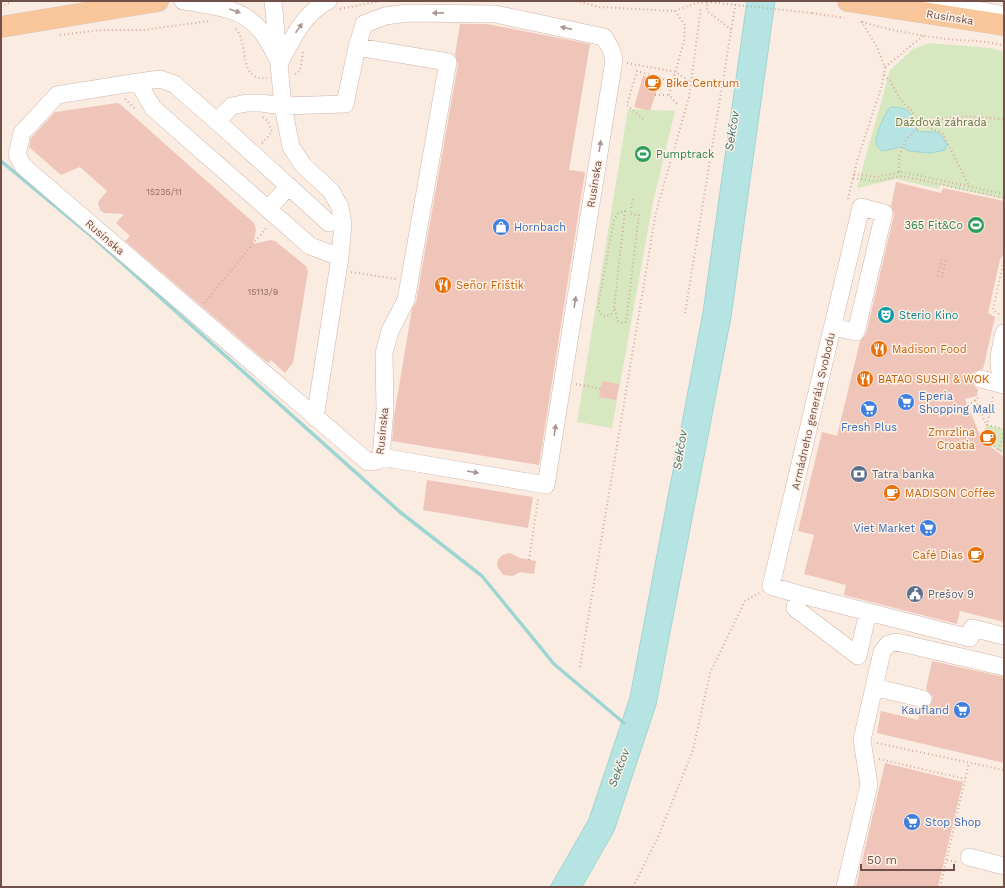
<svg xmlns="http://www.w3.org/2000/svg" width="1005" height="888" viewBox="0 0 1005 888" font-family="'Work Sans',sans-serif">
	<rect width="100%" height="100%" fill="#fbece1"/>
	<path fill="#d7e8c0" d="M 929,43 L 991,48 L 1004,52 L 1004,199 L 940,185 L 939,189 L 896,179 L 857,188 L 890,70 L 913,49 Z
		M 628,109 L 675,111 L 653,202 L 612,428 L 577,422 Z
		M 987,425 L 1004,429 L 1004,454 L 984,439 Z"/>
	<path fill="#b6e4e2" stroke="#9dd5d4" d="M 747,1 L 775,1 L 731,317 L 656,705 L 614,831 L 582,887 L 550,887 L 589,819 L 630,697 L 703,312 Z
		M 891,107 C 914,108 910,114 917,131 C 933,134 938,126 947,145 L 945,150 L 930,153 L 909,151 L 902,147 L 882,151 C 879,149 877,146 876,143 C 875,136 885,111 891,107 Z"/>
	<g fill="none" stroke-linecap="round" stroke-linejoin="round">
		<path stroke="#9dd5d4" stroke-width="3.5" d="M 1,161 L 96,240 L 400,512 L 482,576 L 554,664 L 624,723"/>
	</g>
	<path fill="#f0c5b9" d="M 460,24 L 487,24 L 590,44 L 569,170 L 585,172 L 539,465 L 392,441 L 394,416 L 412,309 L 416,302 L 458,64 L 455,55 Z
		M 643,76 L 660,80 L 650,111 L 634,107 Z
		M 117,103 L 120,104 L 254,223 L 256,230 L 253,244 L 270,240 L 275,241 L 306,266 L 308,271 L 293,363 L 285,373 L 271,360 L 268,363 L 125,241 L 130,236 L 116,223 L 124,214 L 104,213 L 100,210 L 98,202 L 107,191 L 80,167 L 61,175 L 29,147 L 31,138 L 55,112 Z
		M 896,182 L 941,193 L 943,188 L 1004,201 L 1004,253 L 1000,260 L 988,313 L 995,317 L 983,369 L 974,372 L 971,377 L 974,386 L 978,389 L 977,396 L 965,399 L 982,440 L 1004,457 L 1004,622 L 960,611 L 957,624 L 844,595 L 846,585 L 804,574 L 814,535 L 798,531 L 822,432 L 837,436 L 860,341 L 866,334 L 894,215 L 891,206 Z
		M 602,381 L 619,384 L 616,400 L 599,397 Z
		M 427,480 L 533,497 L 528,528 L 423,510 Z
		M 510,553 L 520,558 L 536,561 L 534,574 L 520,572 L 513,576 L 503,575 L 497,566 L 498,560 L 502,555 Z
		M 932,661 L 1004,677 L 1004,763 L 877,733 L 881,711 L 918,720 L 921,709 L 930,706 L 933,697 L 926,689 Z
		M 885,763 L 963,782 L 938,887 L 856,887 Z"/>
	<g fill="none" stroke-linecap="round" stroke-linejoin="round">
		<g stroke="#ceb4ab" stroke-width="18">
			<path id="minor" d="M 183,1 C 211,6 242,6 261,31 C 268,39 272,49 277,57
				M 273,1 L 283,106 L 291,147 L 303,165 L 331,191 L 340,207 L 343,224 L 340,257 L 315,418
				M 897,2 L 928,1 L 1004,15
				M 357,47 L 364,24 L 385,16 L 408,13 L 495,14 L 604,37 L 611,49 L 614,60 L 546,485 L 381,457
				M 280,62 C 292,39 304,13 328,1
				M 138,82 L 160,79 L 174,84 L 230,133 L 329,223
				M 217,121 L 232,106 L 247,103 L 261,103 L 283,106 L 345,104 L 357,47 L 448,62 L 406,300 L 390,331 L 384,353 L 385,409 L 381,457 L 377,461 L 368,462 L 23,166 L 17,155 L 22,133 L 57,95 L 138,82 L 153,108 L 310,246 L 340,257
				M 268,209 L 289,186
				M 1004,333 C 1000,351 995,365 1004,382
				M 981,379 L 1004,385
				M 798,594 L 771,586 L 861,207 L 884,213 L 856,332 L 833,327
				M 868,612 L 858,656 L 795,608 L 798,594 L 970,638 L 972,628 L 1004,636
				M 874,687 L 923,699
				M 969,857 L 1004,866
				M 845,887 L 869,785 L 862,740 L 882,652 L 888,644 L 897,642 L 1004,667"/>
		</g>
		<g stroke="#d4cac8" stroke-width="22">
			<path id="major" d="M 848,1 L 1004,25
				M 1,27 L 158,1"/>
		</g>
		<path stroke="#d4a99d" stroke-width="2" stroke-dasharray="1 3" stroke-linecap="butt" d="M 576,1 L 599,7 L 675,11 L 696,3 L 707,2 L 707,11 L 732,30
			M 1,7 L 13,1
			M 340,9 L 380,1
			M 675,11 L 685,25 L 684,41 L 669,95 L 677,104
			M 812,13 L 844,18
			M 862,22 C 893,31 926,37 958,40 C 974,41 989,41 1004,46
			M 236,29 C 249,44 238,82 267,78
			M 60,35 L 101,30 L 143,30 L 210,21
			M 627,63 L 676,72 L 690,82
			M 885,67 L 924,35
			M 295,74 L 300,71 L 303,52
			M 884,75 L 890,81 L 900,99 L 911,110 L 921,126
			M 655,95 L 669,95
			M 125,99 L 135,109
			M 643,119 L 627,105 L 637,71 L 673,82
			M 924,125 L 943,134 L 969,186
			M 262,143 L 272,132 L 268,121 L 262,117
			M 899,172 C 894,114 963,112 1004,120
			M 854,174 L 875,177 L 902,172 L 1004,194
			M 853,178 L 875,181 L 902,176 L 1004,198
			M 848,199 L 857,161 L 882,85 L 885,67 L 877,47 L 861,21
			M 625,211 L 614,309 L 613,313 L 605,317 L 600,313 L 598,307 L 614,220 L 618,213 Z
			M 351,272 L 396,279
			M 938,276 L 942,258
			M 942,277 L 946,259
			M 204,303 L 267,227
			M 615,309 L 618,321 L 623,323 L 626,322 L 639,215 L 630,214 L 633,197
			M 685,313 L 736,1
			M 999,314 L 993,310 L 1004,259
			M 576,384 L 601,389
			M 975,400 L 986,424
			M 968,406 L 979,397
			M 987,425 L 1004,429
			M 984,439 L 1004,454
			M 982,440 L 984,439 L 993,397
			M 999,450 L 1004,430
			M 529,560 L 538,499
			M 580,667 L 656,212 L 689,97 L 701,7
			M 877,743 L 1004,770
			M 879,759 L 965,779
			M 947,860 L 956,862
			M 633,887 L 658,837 L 693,750 L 710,673 L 745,601 L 759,593
			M 940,887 L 969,763"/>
		<use href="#minor" stroke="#fff" stroke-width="17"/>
		<use href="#major" stroke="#f9c59a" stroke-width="21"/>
		<path stroke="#d4a99d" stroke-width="2" stroke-dasharray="1 3" stroke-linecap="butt" d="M 707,2 L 812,13"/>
	</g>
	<defs><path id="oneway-solid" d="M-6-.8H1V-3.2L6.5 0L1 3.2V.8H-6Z"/></defs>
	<g fill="#aa9692">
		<use href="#oneway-solid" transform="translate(235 11) rotate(19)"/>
		<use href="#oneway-solid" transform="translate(438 13) rotate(179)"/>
		<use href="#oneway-solid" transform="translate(299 28) rotate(-55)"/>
		<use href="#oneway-solid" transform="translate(566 28) rotate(-167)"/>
		<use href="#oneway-solid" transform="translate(600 146) rotate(-81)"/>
		<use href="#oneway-solid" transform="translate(575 302) rotate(-81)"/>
		<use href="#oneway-solid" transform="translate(555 430) rotate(-81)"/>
		<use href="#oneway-solid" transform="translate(473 472) rotate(10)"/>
	</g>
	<defs>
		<g id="cafe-disc" transform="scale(0.9)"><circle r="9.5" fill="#e8710a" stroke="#fff1e6"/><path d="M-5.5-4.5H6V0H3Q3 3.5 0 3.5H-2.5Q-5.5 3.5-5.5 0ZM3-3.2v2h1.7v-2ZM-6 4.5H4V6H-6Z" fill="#fff"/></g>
		<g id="stadium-disc" transform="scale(0.9)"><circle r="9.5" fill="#2e9e5b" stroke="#fff1e6"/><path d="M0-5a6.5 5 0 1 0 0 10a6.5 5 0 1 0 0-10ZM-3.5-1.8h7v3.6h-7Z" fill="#fff"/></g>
		<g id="shop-disc" transform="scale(0.9)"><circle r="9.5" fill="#3f7fe0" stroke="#fff1e6"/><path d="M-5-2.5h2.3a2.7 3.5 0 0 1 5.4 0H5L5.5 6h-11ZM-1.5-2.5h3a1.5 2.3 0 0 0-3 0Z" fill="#fff"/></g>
		<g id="restaurant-disc" transform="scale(0.9)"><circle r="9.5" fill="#e8710a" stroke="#fff1e6"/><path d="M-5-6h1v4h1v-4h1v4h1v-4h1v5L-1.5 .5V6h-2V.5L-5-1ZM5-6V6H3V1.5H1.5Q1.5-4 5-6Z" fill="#fff"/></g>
		<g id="theatre-disc" transform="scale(0.9)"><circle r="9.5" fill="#0f9aa8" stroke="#fff1e6"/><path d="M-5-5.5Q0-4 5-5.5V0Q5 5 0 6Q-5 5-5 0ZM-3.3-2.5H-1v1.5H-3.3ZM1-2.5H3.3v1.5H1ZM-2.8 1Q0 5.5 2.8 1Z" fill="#fff"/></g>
		<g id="supermarket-disc" transform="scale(0.9)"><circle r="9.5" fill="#3f7fe0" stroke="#fff1e6"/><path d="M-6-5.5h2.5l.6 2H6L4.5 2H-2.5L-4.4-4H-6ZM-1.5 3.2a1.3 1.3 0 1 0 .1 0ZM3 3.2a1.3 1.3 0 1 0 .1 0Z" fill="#fff"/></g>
		<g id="bank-disc" transform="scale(0.9)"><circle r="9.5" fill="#5c6f8a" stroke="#fff1e6"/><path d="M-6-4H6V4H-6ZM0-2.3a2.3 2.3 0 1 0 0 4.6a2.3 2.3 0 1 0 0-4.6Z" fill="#fff"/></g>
		<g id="civic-disc" transform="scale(0.9)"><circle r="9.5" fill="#5c6f8a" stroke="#fff1e6"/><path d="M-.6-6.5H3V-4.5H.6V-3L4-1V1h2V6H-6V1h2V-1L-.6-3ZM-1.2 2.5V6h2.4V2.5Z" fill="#fff"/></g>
	</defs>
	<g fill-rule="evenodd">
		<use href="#cafe-disc" x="653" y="83"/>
		<use href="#stadium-disc" x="643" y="154"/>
		<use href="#stadium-disc" x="976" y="225"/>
		<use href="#shop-disc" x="501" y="227"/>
		<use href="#restaurant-disc" x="443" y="285"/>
		<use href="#theatre-disc" x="886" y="315"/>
		<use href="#restaurant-disc" x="879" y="349"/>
		<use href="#restaurant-disc" x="865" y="379"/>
		<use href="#supermarket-disc" x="906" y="402"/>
		<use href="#supermarket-disc" x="869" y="409"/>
		<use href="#cafe-disc" x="988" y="438"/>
		<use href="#bank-disc" x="859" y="474"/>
		<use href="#cafe-disc" x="892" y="493"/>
		<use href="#supermarket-disc" x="928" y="528"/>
		<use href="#cafe-disc" x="976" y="555"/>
		<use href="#civic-disc" x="915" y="594"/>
		<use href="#supermarket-disc" x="962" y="710"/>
		<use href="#supermarket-disc" x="912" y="822"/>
	</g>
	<g text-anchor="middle" stroke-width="3" stroke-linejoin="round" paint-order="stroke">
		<g font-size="9" fill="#916d65">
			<text x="164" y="195">15235/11</text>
			<text x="263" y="295">15113/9</text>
		</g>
		<g font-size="11" fill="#715049" stroke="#fff1e6">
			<text transform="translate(950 17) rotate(9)" y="4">Rusínska</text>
			<text transform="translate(594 184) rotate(-81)" y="4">Rusínska</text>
			<text transform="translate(105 237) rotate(41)" y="4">Rusínska</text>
			<text transform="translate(813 411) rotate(-77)" y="4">Armádneho generála Svobodu</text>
			<text transform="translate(382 431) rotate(-84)" y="4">Rusínska</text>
		</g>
		<g font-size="11" fill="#c56008" stroke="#fff1e6" text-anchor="start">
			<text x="666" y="87">Bike Centrum</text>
			<text x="456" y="289">Señor Frištik</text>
			<text x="892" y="353">Madison Food</text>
			<text x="878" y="383">BATAO SUSHI &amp; WOK</text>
			<text x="975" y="436" text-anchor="end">Zmrzlina<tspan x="975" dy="13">Croatia</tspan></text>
			<text x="905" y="497">MADISON Coffee</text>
			<text x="963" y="559" text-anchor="end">Café Dias</text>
		</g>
		<g font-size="11" fill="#5b7841" stroke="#fff1e6">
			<text x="941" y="126">Dažďová záhrada</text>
		</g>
		<g font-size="11" fill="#27864d" stroke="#fff1e6" text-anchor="start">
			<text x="656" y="158">Pumptrack</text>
			<text x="963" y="229" text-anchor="end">365 Fit&amp;Co</text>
		</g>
		<g font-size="11" fill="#366cbe" stroke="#fff1e6" text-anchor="start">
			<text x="514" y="231">Hornbach</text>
			<text x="919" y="400">Eperia<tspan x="919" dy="13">Shopping Mall</tspan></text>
			<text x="869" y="431" text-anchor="middle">Fresh Plus</text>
			<text x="915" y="532" text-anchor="end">Viet Market</text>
			<text x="949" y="714" text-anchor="end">Kaufland</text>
			<text x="925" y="826">Stop Shop</text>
		</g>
		<g font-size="11" fill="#0d838f" stroke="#fff1e6" text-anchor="start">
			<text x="899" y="319">Sterio Kino</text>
		</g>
		<g font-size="11" fill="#4e5e75" stroke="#fff1e6" text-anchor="start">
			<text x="872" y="478">Tatra banka</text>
			<text x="928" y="598">Prešov 9</text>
		</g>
		<g font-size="12" font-style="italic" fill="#3d7776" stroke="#fff1e6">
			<text transform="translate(732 131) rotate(-81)" y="4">Sekčov</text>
			<text transform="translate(680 450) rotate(-81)" y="4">Sekčov</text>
			<text transform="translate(619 768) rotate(-69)" y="4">Sekčov</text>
		</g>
	</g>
	<rect width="1005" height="888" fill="none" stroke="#715049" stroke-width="4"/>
	<path d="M861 864v6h93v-6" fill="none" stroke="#715049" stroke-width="2"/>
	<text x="867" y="864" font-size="12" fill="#715049" stroke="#fff1e6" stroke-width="3" paint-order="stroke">50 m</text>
</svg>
